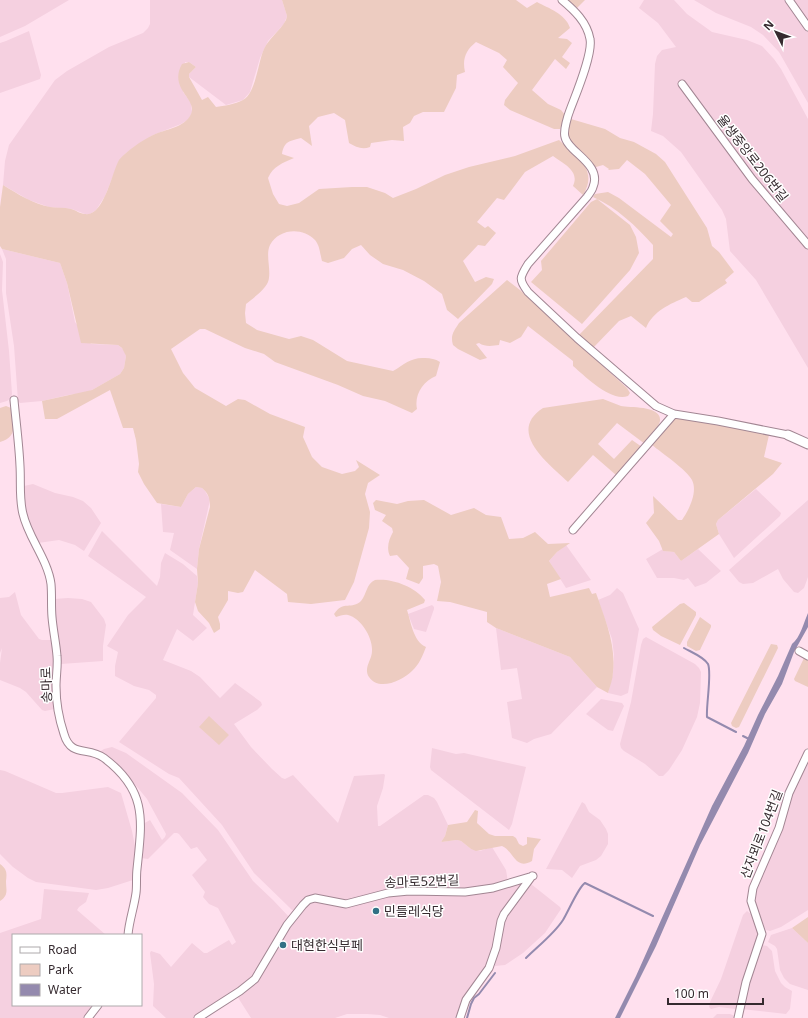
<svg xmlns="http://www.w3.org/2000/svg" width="808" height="1018" viewBox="0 0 808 1018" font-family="'Noto Sans','Noto Sans KR',sans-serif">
	<rect width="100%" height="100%" fill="#ffe0ee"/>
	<path fill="#f5d0e0" d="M 0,0 L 69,0 L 25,26 L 0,37 Z
		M 150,0 L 282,0 L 287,16 L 284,24 L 268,41 L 260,58 L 250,92 L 243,100 L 226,105 L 189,77 L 189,74 L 196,67 L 189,62 L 185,62 L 183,92 L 191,103 L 192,112 L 189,119 L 181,124 L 153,135 L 126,153 L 119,161 L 105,196 L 96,210 L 90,214 L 85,214 L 72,209 L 49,207 L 29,200 L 3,185 L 5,161 L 9,145 L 55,80 L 67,71 L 109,47 L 143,33 L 148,28 L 150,24 Z
		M 644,0 L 674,0 L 687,14 L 712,32 L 747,40 L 762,46 L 774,59 L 781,69 L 808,119 L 808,368 L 756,280 L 730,251 L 726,219 L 722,210 L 681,152 L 663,136 L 651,131 L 653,114 L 655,64 L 657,56 L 662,50 L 676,47 L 658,23 L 639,8 Z
		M 694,0 L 808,0 L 808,103 L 779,52 L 763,35 L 751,27 L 716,13 Z
		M 29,31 L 41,75 L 40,79 L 0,93 L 0,43 L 6,41 Z
		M 2,249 L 60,263 L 67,283 L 75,322 L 91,344 L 118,345 L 124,350 L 126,356 L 124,368 L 120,374 L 92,390 L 84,393 L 68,395 L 42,401 L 20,403 L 18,401 L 14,346 L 6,293 L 6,259 Z
		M 0,254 L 3,262 L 2,290 L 9,351 L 12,394 L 11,398 L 7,401 L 0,403 Z
		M 33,484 L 55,493 L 73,497 L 83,501 L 91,508 L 101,523 L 84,551 L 75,545 L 59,540 L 38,543 L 26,516 L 24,507 L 24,486 Z
		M 196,487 L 202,488 L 205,491 L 210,500 L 199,549 L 197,569 L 170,550 L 174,533 L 163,532 L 161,504 L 181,507 L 188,494 Z
		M 756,489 L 781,513 L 780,516 L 734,558 L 719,534 L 716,524 L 718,520 Z
		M 808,500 L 808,577 L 804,588 L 798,593 L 794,592 L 783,579 L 778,569 L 753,583 L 743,584 L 739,582 L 729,570 Z
		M 102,531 L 157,586 L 160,577 L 161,563 L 165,553 L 183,564 L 197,576 L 198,583 L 193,615 L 207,628 L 193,641 L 177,629 L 163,660 L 191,671 L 200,677 L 220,698 L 235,683 L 261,702 L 262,705 L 257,710 L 234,724 L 251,747 L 272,769 L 282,778 L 285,779 L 293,775 L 338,823 L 354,776 L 384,774 L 385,775 L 383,788 L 377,806 L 378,826 L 380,826 L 424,795 L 428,795 L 434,798 L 437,802 L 448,825 L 445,836 L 441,842 L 457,840 L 461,841 L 471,849 L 480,851 L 492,847 L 506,870 L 508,882 L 463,890 L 436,890 L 345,901 L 314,897 L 295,910 L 292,910 L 289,907 L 254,873 L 222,825 L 179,778 L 169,774 L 119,742 L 156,698 L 156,695 L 149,690 L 134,686 L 115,676 L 115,666 L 118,652 L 107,646 L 128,615 L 146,597 L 88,556 Z
		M 566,545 L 591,580 L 566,588 L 549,561 L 557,552 Z
		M 663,549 L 664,551 L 674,552 L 681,561 L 698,549 L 721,571 L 706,583 L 695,587 L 688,578 L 684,580 L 674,578 L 657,578 L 646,559 Z
		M 617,588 L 623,593 L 639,629 L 628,693 L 621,696 L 608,693 L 613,673 L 614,655 L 612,639 L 598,600 L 610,595 Z
		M 15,592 L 21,615 L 39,639 L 42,640 L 53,640 L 55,657 L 55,709 L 45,711 L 42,710 L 26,692 L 20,688 L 0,680 L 0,663 L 2,648 L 0,653 L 0,598 L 9,597 Z
		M 68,598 L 82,599 L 91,602 L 104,619 L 106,625 L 103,646 L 103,661 L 61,664 L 54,599 Z
		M 432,605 L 434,607 L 434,609 L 426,632 L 414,629 L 408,614 Z
		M 496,628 L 570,657 L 597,687 L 551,734 L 534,739 L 527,743 L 512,738 L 507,702 L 522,699 L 517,668 L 501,670 Z
		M 646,637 L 695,664 L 699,668 L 701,672 L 700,703 L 697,717 L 682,750 L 669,770 L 663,776 L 659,776 L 645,764 L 624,751 L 621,748 L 620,744 L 631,702 L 641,645 L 643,639 Z
		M 601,699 L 622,703 L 624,706 L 613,731 L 608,730 L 586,714 Z
		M 112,747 L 126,753 L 182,793 L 218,830 L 253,881 L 273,900 L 290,918 L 251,979 L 194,1018 L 166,1018 L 153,1006 L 154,984 L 150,953 L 151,951 L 160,954 L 171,967 L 192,943 L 204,953 L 207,953 L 229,940 L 232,945 L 236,942 L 218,908 L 209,904 L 203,897 L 205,892 L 192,875 L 207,860 L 197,847 L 191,849 L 179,834 L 177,833 L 174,833 L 148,859 L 141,858 L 143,824 L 150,820 L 162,840 L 165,837 L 166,834 L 147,799 L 138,788 L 128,777 L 102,753 L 101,751 L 104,749 Z
		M 432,748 L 456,754 L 464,753 L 526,767 L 512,824 L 509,830 L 431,770 L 430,767 Z
		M 808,763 L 808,910 L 781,927 L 770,931 L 766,930 L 764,926 L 754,901 L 757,881 L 792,794 Z
		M 0,770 L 5,771 L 56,793 L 62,793 L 108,787 L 121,793 L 132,831 L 137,856 L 133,880 L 108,888 L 96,890 L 36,882 L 28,878 L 13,867 L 0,854 Z
		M 582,802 L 585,804 L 589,812 L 600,820 L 606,829 L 608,834 L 608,844 L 601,856 L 596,860 L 580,866 L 572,878 L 562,870 L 546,869 Z
		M 521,882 L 523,884 L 507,904 L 489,962 L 465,996 L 456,1018 L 389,1018 L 380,1015 L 367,1014 L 347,1014 L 335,1018 L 251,1018 L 237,996 L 253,984 L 286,932 L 302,911 L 310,903 L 320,902 L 346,906 L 353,906 L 379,898 L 410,894 L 485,892 L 503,889 Z
		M 531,884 L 560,907 L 561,909 L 545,933 L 523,953 L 505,965 L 495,966 L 494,962 L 503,926 L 508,913 L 528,885 Z
		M 44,889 L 89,893 L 86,902 L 79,907 L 77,910 L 106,935 L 13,935 L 13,1005 L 95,1005 L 86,1018 L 0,1018 L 0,933 L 41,919 Z
		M 747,911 L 751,914 L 759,934 L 737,1006 L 735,1009 L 719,1007 L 711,1009 L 709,1007 L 710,1002 L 721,979 L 743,915 Z
		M 792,928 L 808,943 L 808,990 L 790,984 L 784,978 L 780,970 L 777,949 L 775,946 L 768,942 L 771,935 Z
		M 762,945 L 767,946 L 772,951 L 775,971 L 781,983 L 785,987 L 792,991 L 790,1009 L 786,1014 L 741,1009 L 759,946 Z
		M 717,1014 L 730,1014 L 735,1016 L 735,1018 L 713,1018 Z"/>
	<path fill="#edccc1" d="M 282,0 L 516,0 L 527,8 L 537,2 C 548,8 566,14 570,28 L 558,38 L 567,39 L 572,43 L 562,57 L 570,63 L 566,69 L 555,59 L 532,90 L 548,104 L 561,110 L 565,115 L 560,129 L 554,129 L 510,110 L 504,105 L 505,100 L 518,83 L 503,67 L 507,60 L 499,53 L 476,42 C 466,50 462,59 465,72 L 457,75 L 456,88 L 444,112 L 423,112 L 414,116 L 410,123 L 403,127 L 404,141 L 392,140 L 371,143 L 370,147 C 362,150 356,147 349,143 L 345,120 L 334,113 L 318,117 L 309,126 L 312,146 L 301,138 C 290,141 284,141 282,154 L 294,158 C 283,163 273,166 268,178 L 273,194 L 279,204 L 287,206 L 299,203 L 319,189 L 352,187 L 367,187 L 385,193 L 393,198 L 416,189 L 445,175 L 469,167 L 515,156 L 559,140 C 576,156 599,169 583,195 L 573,186 C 580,171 564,164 553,156 L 525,172 L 504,200 L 497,198 L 477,222 L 485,228 L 488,226 L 496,233 L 485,246 L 478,245 L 463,261 L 475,282 L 486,277 L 494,279 L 492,284 L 458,319 L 447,310 L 442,294 L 424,281 L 403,270 L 383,264 L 370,255 L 361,245 L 352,249 L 344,258 L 328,263 L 322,261 C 320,254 320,246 315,240 C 303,227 279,228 270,245 C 265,255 272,271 268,282 C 264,291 253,298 246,304 L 245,313 L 246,323 L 257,330 L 289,339 L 301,336 L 313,340 L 347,361 L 393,371 C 405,364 411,357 425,358 C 431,358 435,359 440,362 L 436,376 C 423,381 414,395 417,409 L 412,413 L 385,401 L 363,396 L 338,385 L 275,362 L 264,354 L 245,348 L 205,329 L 200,329 L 171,349 L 183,373 L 195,388 L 226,406 L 238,399 L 245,400 L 270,414 L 305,427 L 303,437 L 312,457 L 322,467 L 342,474 L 355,471 L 359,467 L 356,460 L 380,475 L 368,483 L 365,494 L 370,512 L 369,528 L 354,582 L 345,600 L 311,604 L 288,602 L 287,594 L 255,570 L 243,592 L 238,593 L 228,591 L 228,600 L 218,617 L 220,624 L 220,629 L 214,633 L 209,623 L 198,611 L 195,602 L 198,583 L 197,569 L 199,549 L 210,507 C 210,498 208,493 202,488 L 196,487 L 188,494 L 181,507 L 157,503 L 144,484 L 138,472 L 139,464 L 136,440 L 133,428 L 123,428 L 110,390 L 57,419 L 45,419 L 42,401 L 92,390 L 120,374 L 124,368 L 126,356 L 122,348 L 118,345 L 81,343 L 67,283 L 60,263 L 2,249 L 0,246 L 0,207 L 3,185 C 18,194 33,204 50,207 C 57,208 64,207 71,209 C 76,210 80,214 85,214 C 104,217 112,172 119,160 C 123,155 129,150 135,146 C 140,142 147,138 153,135 C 165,129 185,128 191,114 C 198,99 168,89 182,64 L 189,62 L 196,67 L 189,74 L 189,77 L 202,100 L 208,97 L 216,107 C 224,106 235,104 243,100 C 256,93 258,62 264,49 C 269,38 280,31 286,20 L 287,16 Z
		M 567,0 L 585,0 L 577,8 Z
		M 571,119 L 605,129 L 620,138 L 634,142 L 656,154 L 665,162 L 707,228 L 712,246 L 719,252 L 734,272 L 725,280 L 727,283 L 699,302 L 692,302 L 686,297 C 670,304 653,311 646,328 L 631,316 L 619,321 L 593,348 L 579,335 L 653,259 L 653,245 C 636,226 616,207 593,197 L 595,194 L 608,192 L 619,198 L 671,237 L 673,234 L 660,221 L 671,205 L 645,174 L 627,160 L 619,169 L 608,170 L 609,169 L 603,165 L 596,167 L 573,146 L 566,136 Z
		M 597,199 L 630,225 L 636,237 L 639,253 L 630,270 L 582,324 L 531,282 L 542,270 L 541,261 L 591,202 Z
		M 507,280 L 520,290 L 627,388 L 630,393 L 628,396 C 610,402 585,376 573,366 L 573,361 L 528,326 L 521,337 L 510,343 L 500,340 L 499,345 C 492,346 485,347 479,343 L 476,344 L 487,358 L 480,360 L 458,349 L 453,345 C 450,335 454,331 459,323 Z
		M 603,399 C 609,401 615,404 621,406 C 629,408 662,405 660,421 C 659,427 649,439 645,444 L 617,423 L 598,444 L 614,459 L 632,440 L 642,447 L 616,475 L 593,455 L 568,482 C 549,464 506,432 543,408 Z
		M 6,406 L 11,408 C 13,424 19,436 0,442 L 0,408 Z
		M 676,417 L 688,418 L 769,435 L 764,457 L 782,463 L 773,474 L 718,520 L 716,524 L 719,534 L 681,561 L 674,552 L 663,551 L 659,541 L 646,523 L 654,513 L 653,496 L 678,520 L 682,520 C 689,510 698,492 692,480 C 687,470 662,453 652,445 L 669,421 Z
		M 376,500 L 397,504 L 408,501 L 424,500 L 451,515 L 474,508 L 486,515 L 501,517 L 509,539 L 523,538 L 535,532 L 548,544 L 570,543 L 557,552 L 549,561 L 561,579 L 547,584 L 550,597 L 589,588 L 592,594 L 596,593 C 605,619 616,644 613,672 C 613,679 610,686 608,693 L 597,687 L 570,657 L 496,628 L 487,622 L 487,612 L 450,602 L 437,601 L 441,582 L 438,566 L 434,564 L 423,566 L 423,578 L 419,584 L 406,579 L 409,568 L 397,555 L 390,556 C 386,548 389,539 393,532 L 392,528 L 382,521 L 386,515 L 375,510 L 373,503 Z
		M 375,580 C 391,578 414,586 425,600 L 424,603 L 407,610 C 411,622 413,641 426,647 C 423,655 419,665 412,671 C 403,680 379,692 369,677 C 363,668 372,660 372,651 C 373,638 361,618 348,615 C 344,614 340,616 336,617 L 334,614 C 343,600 352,610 361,601 C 367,594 366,584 375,580 Z
		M 684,603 L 696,612 L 696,615 L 680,645 L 661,636 L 653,630 L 652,627 L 680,604 Z
		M 700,617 L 711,625 L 711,627 L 700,650 L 696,651 L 687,646 L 687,642 Z
		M 771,644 L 777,645 L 778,648 L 739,727 L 736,728 L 732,726 L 731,723 Z
		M 804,658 L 808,659 L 808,687 L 795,681 L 794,679 Z
		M 209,716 L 229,735 L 219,745 L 199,727 Z
		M 475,810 L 478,811 L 477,823 L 489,834 L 495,836 L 513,836 L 516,838 L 519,844 L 523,846 L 527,844 L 527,837 L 541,839 L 534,849 L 532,861 C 515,871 514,851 502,846 L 476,851 L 471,849 L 461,841 L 457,840 L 441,842 L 445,836 L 448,825 L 467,822 Z
		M 0,864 C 7,869 7,873 6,881 C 6,890 9,895 0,901 Z
		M 808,917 L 808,943 L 792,928 Z"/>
	<path fill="#948aae" d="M 808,613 L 808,627 L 794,652 L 782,684 L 765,714 L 748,753 L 700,845 L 656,946 L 620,1018 L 615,1018 L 636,976 L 712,806 L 744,746 L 758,715 L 778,676 L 792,644 C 800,638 804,622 808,613 Z"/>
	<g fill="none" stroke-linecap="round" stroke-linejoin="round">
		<path stroke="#948aae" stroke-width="2" d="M 684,648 C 691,652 704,657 708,664 C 712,673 706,705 707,717 L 736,732
			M 743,736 L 749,739
			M 526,958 C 538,946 554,934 563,920 C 568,912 579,886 585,883 L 653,916
			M 467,1018 L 471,1004 L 474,998 L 479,994 L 495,973"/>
		<g stroke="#a28693" stroke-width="9">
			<path id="minor" d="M 562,0 C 574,10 587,22 590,39 C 593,54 576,94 570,110 C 568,115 563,131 565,137 C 566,142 570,146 573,149 C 583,159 600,170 593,187 C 592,191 589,194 587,197 L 528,264 C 520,277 518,279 528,292 L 577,338 L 656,406 L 674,414 L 718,421 L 788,435
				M 789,0 L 808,27
				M 682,84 L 752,179 L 808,245
				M 14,400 C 16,422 19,444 20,466 C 21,482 19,499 23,514 C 28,537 48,560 51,584 C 52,595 51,606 52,617 C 53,630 56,643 57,656 C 58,666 56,676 56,686 C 56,702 59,719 64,734 C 71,758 88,746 104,758 C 148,791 142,821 137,869 C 136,877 137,886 136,893 C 134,908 129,921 128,935
				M 573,530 L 674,414
				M 799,651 L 808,656
				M 88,1018 L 98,1005
				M 198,1018 L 240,991 L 255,979 L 287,925 L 303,905 L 308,900 L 315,898 L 346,904 L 388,893 L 409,891 L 465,892 L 493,888 L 533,876
				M 460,1018 L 466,1000 L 489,968 L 496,948 L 501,921 L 504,914 L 532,876
				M 738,1018 L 746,982 L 762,934 L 751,901 L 753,888 L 779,828 L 789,793 L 808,753"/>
		</g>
		<g stroke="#a28693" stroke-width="11">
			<path id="tertiary" d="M 788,435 L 808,444"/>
		</g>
		<use href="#minor" stroke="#fff" stroke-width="7"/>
		<use href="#tertiary" stroke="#fff" stroke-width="9"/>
	</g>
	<g fill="#317185" stroke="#fff" stroke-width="1.5">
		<circle cx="376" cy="911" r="4"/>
		<circle cx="283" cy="945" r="4"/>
	</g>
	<g text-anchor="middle" stroke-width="3" stroke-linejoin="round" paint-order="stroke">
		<g font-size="13" fill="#352a2f" stroke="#fff">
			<text transform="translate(753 158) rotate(52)" y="5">율생중앙로206번길</text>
			<text transform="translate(46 685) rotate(-92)" y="5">송마로</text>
			<text transform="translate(761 834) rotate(-69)" y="5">산자뫼로104번길</text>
			<text transform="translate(422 881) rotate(-2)" y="5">송마로52번길</text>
		</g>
		<g font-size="13" fill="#352a2f" stroke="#fff" text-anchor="start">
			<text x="384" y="916">민들레식당</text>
			<text x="291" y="950">대현한식부페</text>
		</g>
	</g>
	<rect x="12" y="934" width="130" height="72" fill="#ffffff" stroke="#aeaaac"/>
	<rect x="20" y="947" width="20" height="6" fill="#ffffff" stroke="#aeaaac"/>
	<text x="48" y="954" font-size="12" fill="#352a2f">Road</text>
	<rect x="20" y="964" width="20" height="12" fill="#edccc1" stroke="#aeaaac"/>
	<text x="48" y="974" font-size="12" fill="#352a2f">Park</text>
	<rect x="20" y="984" width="20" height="12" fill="#948aae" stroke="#aeaaac"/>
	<text x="48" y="994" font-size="12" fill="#352a2f">Water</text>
	<g transform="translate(776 32) rotate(312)" stroke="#ffffff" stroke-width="3" paint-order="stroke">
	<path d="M0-3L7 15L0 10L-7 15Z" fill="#352a2f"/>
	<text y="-6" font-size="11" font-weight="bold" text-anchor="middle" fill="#352a2f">N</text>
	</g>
	<path d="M668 998v6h95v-6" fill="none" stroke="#352a2f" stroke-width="2"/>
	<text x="674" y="998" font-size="12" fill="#352a2f" stroke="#ffffff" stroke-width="3" paint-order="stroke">100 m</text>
</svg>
